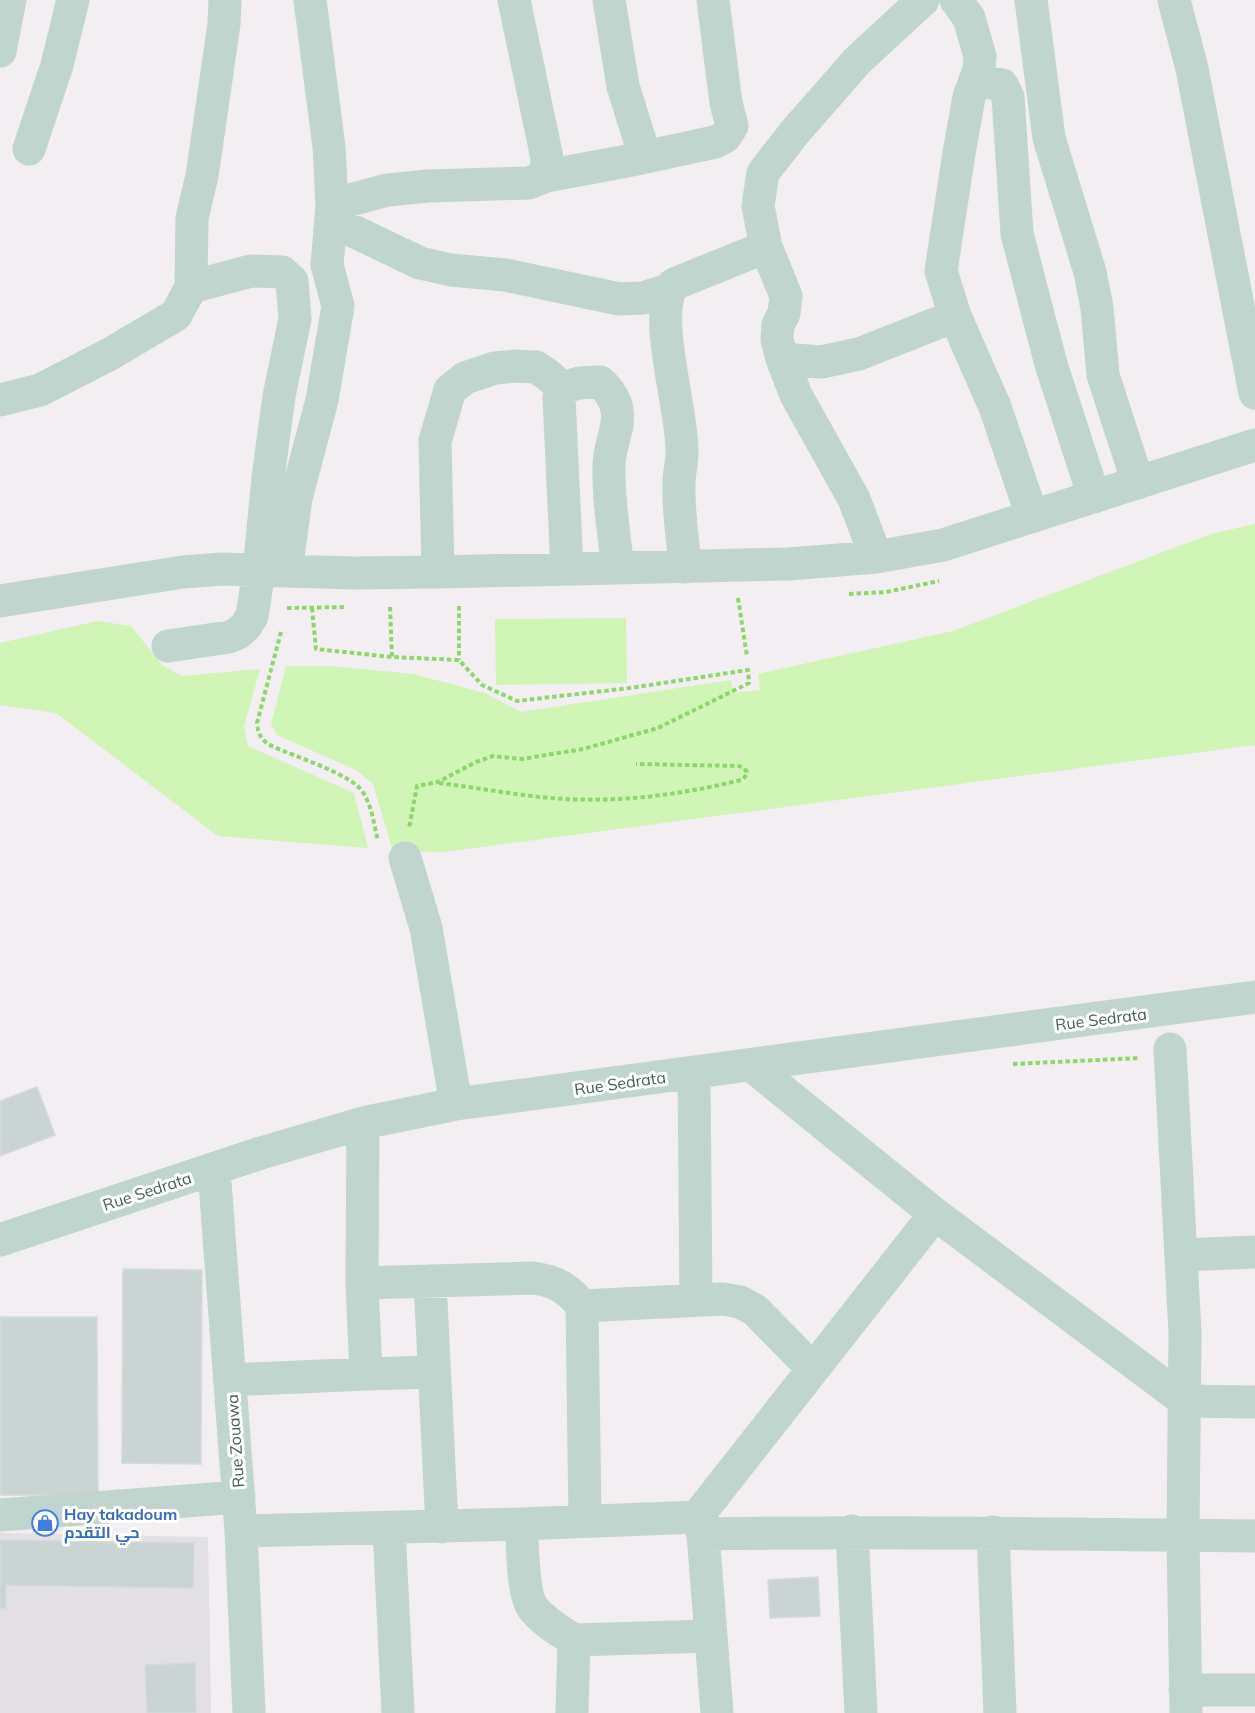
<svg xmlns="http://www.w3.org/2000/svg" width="1255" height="1713" viewBox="0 0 1255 1713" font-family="Mulish,Cairo,sans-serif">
	<rect width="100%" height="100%" fill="#f2eef1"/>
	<path fill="#e3e0e3" d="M 0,1533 L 208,1537 L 211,1713 L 0,1713 Z"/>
	<path fill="#d1f4b7" d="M 1255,524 L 1255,745 L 444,852 L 393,851 L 373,784 L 356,770 L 277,735 L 271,724 L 286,666 L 331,666 L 413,674 L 485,693 L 521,712 L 731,680 L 733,693 L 760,690 L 758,674 L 953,631 L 1211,534 Z
		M 626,618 L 627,683 L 496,685 L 495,619 Z
		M 97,621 L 131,626 L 162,665 L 182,676 L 260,669 L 244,727 L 248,746 L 354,793 L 368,848 L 218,836 L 56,713 L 0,705 L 0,643 Z"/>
	<path fill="#cad4d3" stroke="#d2dbda" stroke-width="1.5" d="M 37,1087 L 55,1135 L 0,1156 L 0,1101 Z
		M 123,1269 L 202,1270 L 201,1464 L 122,1463 Z
		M 0,1317 L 97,1317 L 98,1495 L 0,1495 Z
		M 0,1540 L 194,1543 L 193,1588 L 6,1585 L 6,1608 L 0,1608 Z
		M 818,1577 L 820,1616 L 770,1618 L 768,1580 Z
		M 195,1663 L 196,1713 L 147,1713 L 145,1665 Z"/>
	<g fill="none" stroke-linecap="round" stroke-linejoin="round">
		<path stroke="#8cd76b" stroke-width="4" stroke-dasharray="4.5 3" stroke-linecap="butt" d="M 849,594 L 886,592 L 939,581
			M 738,598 L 747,656
			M 459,606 L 459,660
			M 390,607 L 392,657
			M 287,608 L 347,607
			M 312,608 L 316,649 L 392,657 L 459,660 L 482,685 L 517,701 L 630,688 L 748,670 L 749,683 L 658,728 L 583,749 L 522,759 L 493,756 L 476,762 L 438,782 L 417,786 L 409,828
			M 281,632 L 257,723 C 258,736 263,742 274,747 C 294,756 352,775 362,791 C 372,805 374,825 378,841
			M 439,783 C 481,788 524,797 567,799 C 626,802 684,794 741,780 L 745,777 L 747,772 L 744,768 L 739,766 L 636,764
			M 1013,1064 L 1140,1058"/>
		<path stroke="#c0d5ce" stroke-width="33" d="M 609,0 L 623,86 L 645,157
			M 956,0 L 969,18 L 980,56 L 979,70 L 969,97 L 959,153 L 941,271 L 955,316 L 995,407 L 1032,516
			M 1031,0 L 1049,138 L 1090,272 L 1097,308 L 1103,375 L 1138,483
			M 1174,0 L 1192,69 L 1255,393
			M 0,51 L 10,0
			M 975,80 L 1002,85 L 1008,97 L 1017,234 L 1051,364 L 1094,497
			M 29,149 L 57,65 L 73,0
			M 546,176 L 622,162 L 715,142 L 725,137 L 732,126 L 726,103 L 713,0
			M 332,205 L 387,190 L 429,186 L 529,183 L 546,176 L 547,158 L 514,0
			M 332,221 L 420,263 L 451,270 L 505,275 L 619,299 L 643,298 L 668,290
			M 782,359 L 821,362 L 859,354 L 955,316
			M 0,400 L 40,390 L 110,354 L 176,315 L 191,287 L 192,218 L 202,176 L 224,24 L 225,0
			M 876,557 L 854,499 L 796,395 L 782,359 L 777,339 L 778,325 L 784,313 L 786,296 L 766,247 L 758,206 L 763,173 L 794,133 L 857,61 L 923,0
			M 685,567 C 683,539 678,511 679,484 C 679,473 682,462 682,451 C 683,412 651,312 674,284 L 766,247
			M 567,569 L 559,398 L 562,388 L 579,383 L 600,382 C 609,390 615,398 617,410 C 620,429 609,446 609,465 C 608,499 614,534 618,568
			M 286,571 L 296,498 L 322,400 L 338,306 L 327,265 L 332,205 L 329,147 L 310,0
			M 438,572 L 435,441 L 450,390 L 465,378 L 495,368 L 516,366 L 536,367 L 548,375 L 562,388
			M 0,601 L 183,572 L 222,569 L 354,573 L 438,572 L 789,564 L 876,557 L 943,545 L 1255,445
			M 168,646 L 229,637 L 238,633 L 246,626 L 252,616 L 259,571 L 268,478 L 279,396 L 295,319 L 292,281 L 282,272 L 251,271 L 191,287
			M 405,858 L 426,928 L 456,1104
			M 1170,1049 L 1185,1333 L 1183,1536 L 1186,1713
			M 751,1065 L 935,1214 L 1185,1401 L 1255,1402
			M 694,1072 L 696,1300
			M 214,1169 L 241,1531 L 249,1713
			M 0,1240 L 261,1153 L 363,1123 L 456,1104 L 1255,997
			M 1181,1255 L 1255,1252
			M 430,1281 L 442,1527
			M 362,1283 L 363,1123
			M 582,1306 L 723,1299 L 740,1302 L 755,1310 L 813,1369
			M 366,1374 L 434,1372
			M 230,1380 L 366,1374 L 362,1283 L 533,1278 C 555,1281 568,1288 582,1306 L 585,1520
			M 0,1515 L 239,1497
			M 697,1517 L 703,1534 L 717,1713
			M 521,1524 C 523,1545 522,1593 533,1608 C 544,1622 560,1631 574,1640 L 572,1713
			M 389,1528 L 398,1713
			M 241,1531 L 521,1524 L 697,1517 L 935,1214
			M 852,1531 L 861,1713
			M 993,1532 L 1000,1713
			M 703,1534 C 887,1531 1071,1534 1255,1536
			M 574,1640 L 710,1636
			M 1185,1690 L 1255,1690"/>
	</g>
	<defs>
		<g id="shop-ring" transform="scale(1.35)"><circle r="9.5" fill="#fff" stroke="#3f7fe0" stroke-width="1.5"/><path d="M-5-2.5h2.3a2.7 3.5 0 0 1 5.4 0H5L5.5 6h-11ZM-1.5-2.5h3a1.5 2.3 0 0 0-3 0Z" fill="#3f7fe0"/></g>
	</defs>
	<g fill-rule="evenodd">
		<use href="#shop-ring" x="45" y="1523"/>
	</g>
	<g text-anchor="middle" stroke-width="6" stroke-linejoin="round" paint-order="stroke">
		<g font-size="16" fill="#445e56" stroke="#fff">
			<text transform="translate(1101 1019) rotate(-7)" y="6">Rue Sedrata</text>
			<text transform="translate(620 1083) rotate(-8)" y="6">Rue Sedrata</text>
			<text transform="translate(147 1191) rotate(-18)" y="6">Rue Sedrata</text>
			<text transform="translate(235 1441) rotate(-94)" y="6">Rue Zouawa</text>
		</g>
		<g font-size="16" font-weight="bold" fill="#366cbe" stroke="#fff" text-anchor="start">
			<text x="64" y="1520">Hay takadoum<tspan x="64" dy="18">حي التقدم</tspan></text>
		</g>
	</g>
</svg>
